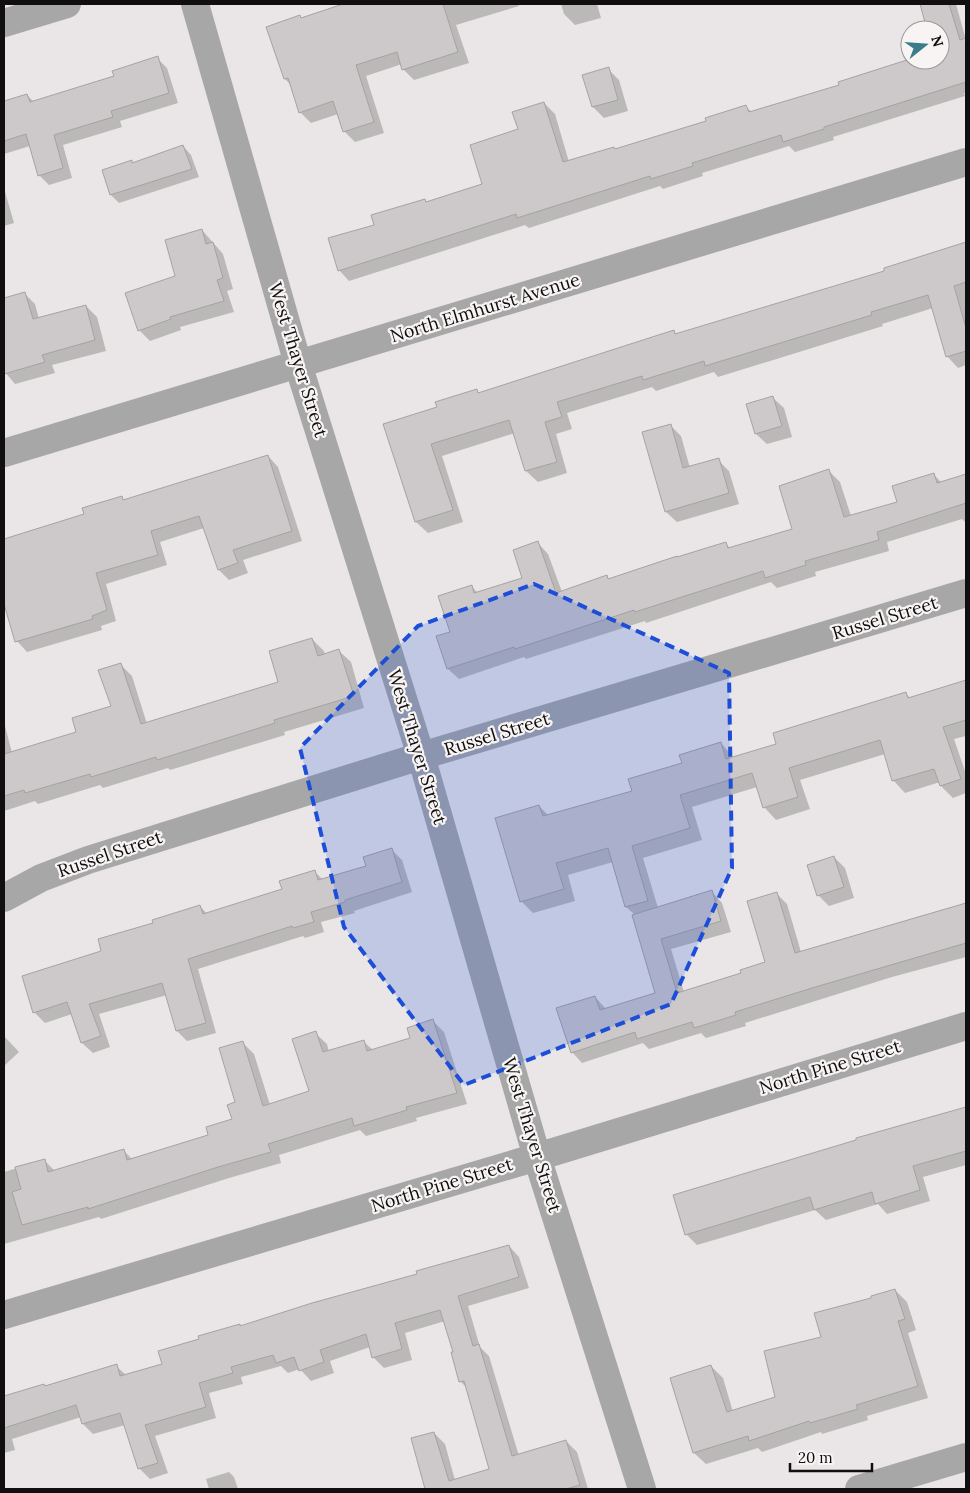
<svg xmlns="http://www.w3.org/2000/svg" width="970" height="1493" viewBox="0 0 970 1493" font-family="Lora,serif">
	<rect width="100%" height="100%" fill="#eae6e7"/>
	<path fill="#0003" d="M 347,4 L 518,4 L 519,6 L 456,25 L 469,63 L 414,80 L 403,69 L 402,64 L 366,76 L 384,133 L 355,142 L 344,131 L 338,114 L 311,123 L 300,112 L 291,85 L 285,79 L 302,19 Z
		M 561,4 L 597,4 L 601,18 L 575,25 L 564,14 Z
		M 921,4 L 956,4 L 966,40 L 966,93 L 964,93 L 965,96 L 833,137 L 834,140 L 795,152 L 789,146 L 702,173 L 703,176 L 663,189 L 660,186 L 529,228 L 525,225 L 349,281 L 339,270 L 376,226 L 425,200 L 427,202 L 483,185 L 519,130 L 544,103 L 555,114 L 569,162 L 614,148 L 616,150 L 708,122 L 746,107 L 752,112 L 940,60 L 940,30 L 928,30 Z
		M 157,58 L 167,68 L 178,103 L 120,121 L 122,127 L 63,145 L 72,178 L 49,185 L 39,175 L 30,146 L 4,154 L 4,102 L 27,95 L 34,102 L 115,77 Z
		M 608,69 L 619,80 L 628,111 L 604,118 L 593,107 Z
		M 183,146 L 191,155 L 199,177 L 119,203 L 111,195 L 131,161 L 134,164 Z
		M 4,188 L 14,223 L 4,226 Z
		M 202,230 L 223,254 L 233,289 L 227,291 L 234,312 L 180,327 L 181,330 L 150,341 L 139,330 L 176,276 Z
		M 966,243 L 966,365 L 958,368 L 947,356 L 933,308 L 882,324 L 883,326 L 718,377 L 714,372 L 656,391 L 652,387 L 567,413 L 572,429 L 556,434 L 567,473 L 538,482 L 526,471 L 515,433 L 442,456 L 463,522 L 428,533 L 416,522 L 385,425 L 438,408 L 477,391 L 480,394 L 673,331 L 677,335 L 886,272 L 885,269 Z
		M 24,293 L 35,304 L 39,319 L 86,306 L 97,317 L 106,351 L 52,365 L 55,373 L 15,384 L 4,371 L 4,299 Z
		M 773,398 L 784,408 L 792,437 L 767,444 L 756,434 Z
		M 670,425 L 681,436 L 690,468 L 718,460 L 729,471 L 739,504 L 677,522 L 666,512 Z
		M 268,456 L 278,467 L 302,541 L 243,560 L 248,573 L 229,580 L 219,570 L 204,528 L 160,542 L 167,565 L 106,584 L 116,621 L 101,626 L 102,630 L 27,652 L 17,641 L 4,600 L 4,537 L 6,539 L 86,514 L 121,497 L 125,501 Z
		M 829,471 L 840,482 L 851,516 L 898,502 L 934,475 L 942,483 L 966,475 L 966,523 L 962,519 L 887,542 L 889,551 L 815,572 L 816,576 L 777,588 L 771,582 L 646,623 L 645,621 L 526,659 L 524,657 L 459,679 L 448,669 L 451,633 L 471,586 L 478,593 L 523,579 L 538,543 L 548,554 L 562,592 L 607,577 L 609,580 L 726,544 L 731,549 L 793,530 Z
		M 312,639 L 324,651 L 325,655 L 339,651 L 351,662 L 364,708 L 284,732 L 285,735 L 170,770 L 168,768 L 103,788 L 100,785 L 38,804 L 35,801 L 4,811 L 4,722 L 12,753 L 78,732 L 112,707 L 120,664 L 132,676 L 147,724 L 280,683 Z
		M 966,681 L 966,736 L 954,739 L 966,774 L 966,793 L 953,798 L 941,786 L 940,782 L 905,793 L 893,780 L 885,754 L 800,780 L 810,809 L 776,820 L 764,807 L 757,787 L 692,807 L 702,840 L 643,858 L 658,908 L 712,892 L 722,903 L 731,932 L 671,949 L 684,992 L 742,974 L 766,963 L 777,894 L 787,904 L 801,952 L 966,904 L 966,957 L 892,977 L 745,1023 L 746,1026 L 706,1038 L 701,1033 L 649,1049 L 643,1043 L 582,1063 L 572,1052 L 595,997 L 606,1009 L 657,993 L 635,915 L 626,907 L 613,862 L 568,875 L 575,901 L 533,913 L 521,901 L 539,806 L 549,816 L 633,792 L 721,743 L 734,758 L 778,744 L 906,694 L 911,699 Z
		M 392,850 L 402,860 L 412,892 L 354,911 L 355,913 L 321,922 L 324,932 L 305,938 L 303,936 L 198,969 L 216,1033 L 187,1041 L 177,1031 L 167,995 L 99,1014 L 110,1047 L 93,1053 L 82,1043 L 72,1014 L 45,1023 L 34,1012 L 103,952 L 154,924 L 200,906 L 207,914 L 283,890 L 315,872 L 323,880 L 367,867 Z
		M 834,857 L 845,868 L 854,898 L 829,906 L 818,895 Z
		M 433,1021 L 444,1032 L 467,1104 L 416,1118 L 417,1121 L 366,1136 L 360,1130 L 279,1155 L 281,1163 L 229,1178 L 101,1219 L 99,1217 L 4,1244 L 4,1170 L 4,1172 L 44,1160 L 55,1171 L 123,1150 L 133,1160 L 210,1136 L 233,1120 L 237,1103 L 243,1043 L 254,1054 L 270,1105 L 310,1092 L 315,1033 L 327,1044 L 329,1052 L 364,1042 L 373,1050 L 412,1039 Z
		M 4,1036 L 19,1052 L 4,1066 Z
		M 966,1108 L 966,1165 L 923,1177 L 930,1201 L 887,1214 L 878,1204 L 826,1220 L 815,1210 L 697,1245 L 686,1234 L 905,1127 Z
		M 509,1246 L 519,1257 L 529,1288 L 468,1306 L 480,1347 L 489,1356 L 519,1456 L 566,1441 L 577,1452 L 588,1489 L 427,1489 L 412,1439 L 434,1433 L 445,1444 L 455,1480 L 491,1470 L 467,1388 L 461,1382 L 445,1321 L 405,1333 L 412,1360 L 384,1368 L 373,1357 L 370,1347 L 330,1361 L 334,1373 L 311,1381 L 300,1369 L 288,1373 L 281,1366 L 241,1377 L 243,1384 L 209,1393 L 216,1418 L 155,1436 L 168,1473 L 150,1479 L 139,1468 L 125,1425 L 93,1434 L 83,1424 L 81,1417 L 12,1439 L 15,1450 L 4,1453 L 4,1398 L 44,1385 L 46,1387 L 116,1366 L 126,1375 L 164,1364 L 241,1328 L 418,1275 Z
		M 895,1290 L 907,1302 L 916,1330 L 908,1333 L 928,1398 L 867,1416 L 868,1420 L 822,1434 L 821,1432 L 762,1452 L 758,1448 L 706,1464 L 694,1453 L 671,1379 L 711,1366 L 723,1378 L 733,1412 L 776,1398 L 823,1338 L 873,1298 Z
		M 229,1472 L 234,1477 L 238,1489 L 209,1489 L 206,1479 Z"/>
	<path fill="#cdc9ca" stroke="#a6a2a3" d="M 343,4 L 443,4 L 458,52 L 402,70 L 397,52 L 356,65 L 374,122 L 343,132 L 333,101 L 299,113 L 288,78 L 284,79 L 266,27 L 300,15 L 301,18 Z
		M 920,4 L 949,4 L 960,40 L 966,38 L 966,82 L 824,127 L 824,129 L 783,142 L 781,135 L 692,163 L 693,166 L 651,179 L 650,176 L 517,218 L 516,214 L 338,271 L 328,238 L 374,225 L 371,215 L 425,199 L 426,202 L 482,184 L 470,145 L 518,129 L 512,112 L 544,102 L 563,162 L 614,147 L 615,149 L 706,121 L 705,118 L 746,105 L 749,112 L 839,85 L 838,82 L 910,59 L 940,60 L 940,30 L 927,30 Z
		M 158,56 L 169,93 L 111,111 L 113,117 L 54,135 L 63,168 L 38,176 L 26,134 L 4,141 L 4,101 L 27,94 L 30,102 L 114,76 L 112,71 Z
		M 609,67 L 618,100 L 592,107 L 582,75 Z
		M 183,145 L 192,169 L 110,195 L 102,170 L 132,160 L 132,163 Z
		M 202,229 L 206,244 L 213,242 L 223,278 L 217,280 L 224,301 L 170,317 L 171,319 L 138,331 L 125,293 L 175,276 L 165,240 Z
		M 966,242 L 966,282 L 954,286 L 966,328 L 966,351 L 946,357 L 928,295 L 871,312 L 872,315 L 705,366 L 704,361 L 643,380 L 642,376 L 557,402 L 562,417 L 545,422 L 557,462 L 525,471 L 509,420 L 431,444 L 453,510 L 415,522 L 383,424 L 437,407 L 435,402 L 477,389 L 478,393 L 674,330 L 675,334 L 884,271 L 884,268 Z
		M 25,292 L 33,319 L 86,305 L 95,340 L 42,355 L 45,362 L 4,374 L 4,298 Z
		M 773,396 L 782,426 L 755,434 L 746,404 Z
		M 671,424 L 683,468 L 719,458 L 729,493 L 665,512 L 642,432 Z
		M 268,455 L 292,531 L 233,550 L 238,563 L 218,570 L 199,516 L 151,531 L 158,555 L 96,573 L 107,610 L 92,616 L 93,619 L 15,642 L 4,604 L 4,539 L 84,514 L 82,508 L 122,496 L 123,500 Z
		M 829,469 L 844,517 L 897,502 L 892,486 L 934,473 L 937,483 L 966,474 L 966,503 L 877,532 L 879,540 L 805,561 L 806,565 L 765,578 L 763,571 L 635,612 L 634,610 L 515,649 L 514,647 L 447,669 L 436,636 L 450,632 L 438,596 L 472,585 L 474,593 L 522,578 L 513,550 L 538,541 L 556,593 L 607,575 L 608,579 L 677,556 L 677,557 L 726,542 L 728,548 L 792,529 L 779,486 Z
		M 312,638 L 318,656 L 339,649 L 354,696 L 274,720 L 275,723 L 157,760 L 156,757 L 91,777 L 90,774 L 25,793 L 24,790 L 4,796 L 4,754 L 76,732 L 72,718 L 111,706 L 98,670 L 121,663 L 141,724 L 278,682 L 269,651 Z
		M 966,680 L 966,720 L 943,727 L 961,779 L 940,786 L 934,769 L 892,781 L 880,740 L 789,768 L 798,797 L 763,808 L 752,773 L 680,795 L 690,828 L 632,846 L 648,901 L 625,907 L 608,848 L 556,863 L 564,889 L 520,902 L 495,818 L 539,805 L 543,816 L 632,791 L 628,779 L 682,763 L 679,755 L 721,742 L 726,759 L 776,744 L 773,733 L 906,692 L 908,698 Z
		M 392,848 L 402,882 L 345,900 L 345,902 L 311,912 L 314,922 L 293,928 L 292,926 L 188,959 L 206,1023 L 176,1031 L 162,983 L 89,1004 L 101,1036 L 81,1043 L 67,1002 L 33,1013 L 22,976 L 101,951 L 98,939 L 153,923 L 152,920 L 200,905 L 203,914 L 282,889 L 279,881 L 315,870 L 318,880 L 366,866 L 363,857 Z
		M 834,856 L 844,887 L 817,896 L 807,865 Z
		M 712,890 L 721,921 L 661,939 L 677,993 L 741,973 L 740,970 L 765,962 L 747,901 L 777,892 L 795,953 L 966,903 L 966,943 L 812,988 L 735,1012 L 736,1015 L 694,1028 L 692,1022 L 637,1039 L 635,1032 L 571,1053 L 556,1008 L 595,996 L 600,1010 L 655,993 L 632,915 Z
		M 433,1019 L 457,1093 L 406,1107 L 407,1110 L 354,1126 L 352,1118 L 268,1144 L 271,1152 L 218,1167 L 88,1209 L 88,1207 L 22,1225 L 12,1192 L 21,1189 L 15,1167 L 45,1159 L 48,1172 L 124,1149 L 127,1160 L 208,1135 L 206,1127 L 232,1119 L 227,1105 L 235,1102 L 219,1048 L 243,1041 L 263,1106 L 309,1091 L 292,1039 L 316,1031 L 323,1052 L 364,1040 L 367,1051 L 410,1038 L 407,1028 Z
		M 966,1107 L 966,1151 L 913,1166 L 920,1190 L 875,1204 L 872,1192 L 814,1210 L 810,1197 L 685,1235 L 673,1195 L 856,1140 L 856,1138 Z
		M 509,1245 L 519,1277 L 458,1296 L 473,1346 L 479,1344 L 512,1456 L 566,1440 L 580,1485 L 566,1489 L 425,1489 L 411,1438 L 434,1432 L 449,1481 L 489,1469 L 464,1381 L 459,1382 L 451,1352 L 453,1352 L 440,1310 L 395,1323 L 402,1349 L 372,1358 L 366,1334 L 320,1350 L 324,1362 L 299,1371 L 294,1357 L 276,1363 L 273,1355 L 231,1367 L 233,1373 L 199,1383 L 206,1407 L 145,1425 L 158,1463 L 138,1469 L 120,1413 L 82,1424 L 76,1405 L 4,1428 L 4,1396 L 44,1384 L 45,1386 L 117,1364 L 120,1376 L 162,1364 L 158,1351 L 199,1339 L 198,1336 L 240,1324 L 240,1326 L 312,1303 L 417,1274 L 416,1271 Z
		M 895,1289 L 905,1319 L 898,1321 L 918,1386 L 856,1405 L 858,1409 L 810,1423 L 809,1421 L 749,1441 L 748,1436 L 693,1453 L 670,1378 L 711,1365 L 727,1412 L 775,1397 L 764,1351 L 821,1337 L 814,1313 L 871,1298 L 871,1296 Z"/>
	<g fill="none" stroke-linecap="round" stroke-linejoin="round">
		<path stroke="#a8a7a7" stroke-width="28" d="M 195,4 L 298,364 L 421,756 L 537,1157 L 642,1489
			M 4,23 L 67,4
			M 4,453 L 966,162
			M 4,898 L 41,878 L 88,860 L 421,756 L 966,593
			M 4,1315 L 537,1157 L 966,1026
			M 859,1489 L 966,1457"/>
	</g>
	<path fill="#1d4ed8" fill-opacity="0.2" stroke="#1d4ed8" stroke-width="4" stroke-dasharray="10 6" stroke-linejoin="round" d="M 534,584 L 729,673 L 732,868 L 671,1004 L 464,1085 L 344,927 L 300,748 L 418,626 Z"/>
	<g text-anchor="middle" stroke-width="4.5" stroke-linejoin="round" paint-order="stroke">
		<g font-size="18" fill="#100e0f" stroke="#f8f4f4">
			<text transform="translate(485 308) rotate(-17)" y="6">North Elmhurst Avenue</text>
			<text transform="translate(298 360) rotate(73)" y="6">West Thayer Street</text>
			<text transform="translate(885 618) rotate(-17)" y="6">Russel Street</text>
			<text transform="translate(497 734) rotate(-17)" y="6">Russel Street</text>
			<text transform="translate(417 747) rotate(73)" y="6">West Thayer Street</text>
			<text transform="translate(110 854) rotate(-19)" y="6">Russel Street</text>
			<text transform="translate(830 1067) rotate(-17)" y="6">North Pine Street</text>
			<text transform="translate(532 1135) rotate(73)" y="6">West Thayer Street</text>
			<text transform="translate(442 1185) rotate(-17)" y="6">North Pine Street</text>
		</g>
	</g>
	<rect width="970" height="1493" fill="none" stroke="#100e0f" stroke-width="10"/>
	<g transform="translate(925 45) rotate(73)"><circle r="24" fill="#f8f4f4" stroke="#9b9898"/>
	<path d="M0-4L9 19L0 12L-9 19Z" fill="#397d8c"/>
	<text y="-8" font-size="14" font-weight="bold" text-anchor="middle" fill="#100e0f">N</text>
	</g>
	<path d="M790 1463v8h82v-8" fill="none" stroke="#100e0f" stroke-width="2.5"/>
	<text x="798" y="1463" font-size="15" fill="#100e0f" stroke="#f8f4f4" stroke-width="4" paint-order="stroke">20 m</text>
</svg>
